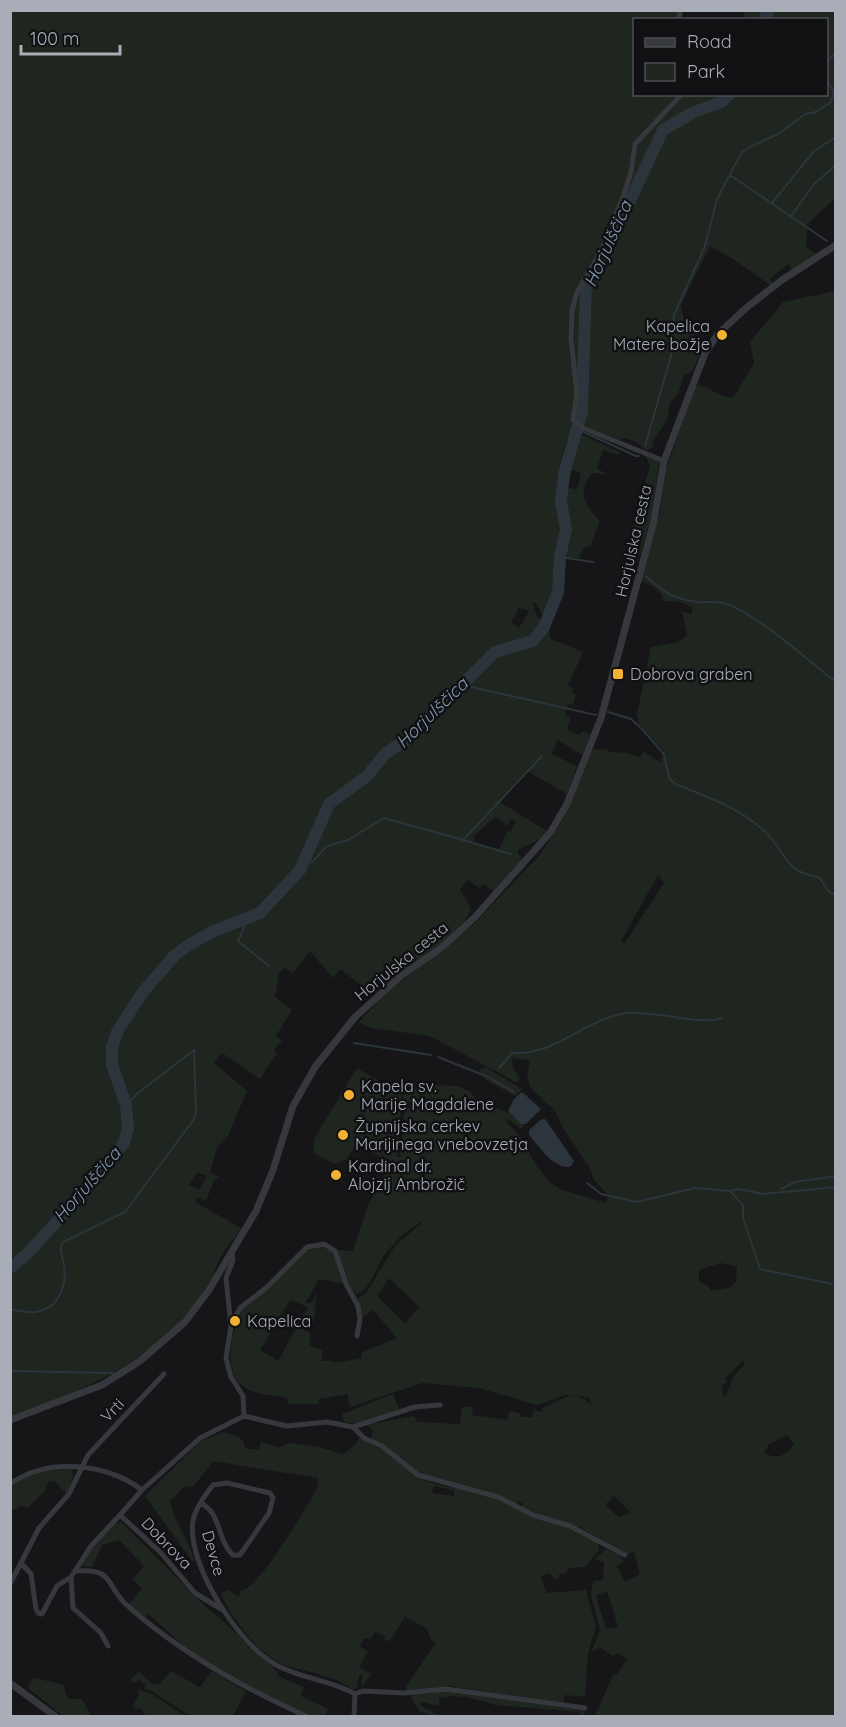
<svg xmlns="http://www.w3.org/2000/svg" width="846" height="1727" viewBox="0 0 846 1727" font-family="Quicksand,sans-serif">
	<rect width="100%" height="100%" fill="#161618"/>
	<path fill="#1e261f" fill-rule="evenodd" d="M 10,11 L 679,11 L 676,19 L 634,20 L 634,94 L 826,94 L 826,20 L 745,19 L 744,11 L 836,11 L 835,198 L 807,225 L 806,247 L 816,254 L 791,270 L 791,266 L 787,265 L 770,279 L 773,283 L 770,285 L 733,259 L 710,246 L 681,305 L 685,326 L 704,344 L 693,370 L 684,375 L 678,394 L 670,403 L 667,420 L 653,441 L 653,447 L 646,451 L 638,443 L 625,438 L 621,440 L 587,427 L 578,420 L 566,442 L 557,475 L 557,502 L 565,519 L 556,560 L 558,590 L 545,619 L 535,603 L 532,603 L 536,614 L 543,623 L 528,640 L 488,651 L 485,664 L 501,652 L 532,644 L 547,627 L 551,639 L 583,652 L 568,686 L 573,688 L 572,693 L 576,694 L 573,705 L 568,704 L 565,715 L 571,718 L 567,729 L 579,735 L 582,731 L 591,734 L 582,755 L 558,740 L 551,754 L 577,766 L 567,794 L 527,771 L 498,801 L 547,831 L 542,838 L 518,850 L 518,854 L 524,860 L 495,892 L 484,884 L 479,888 L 468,880 L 460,889 L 471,909 L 464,922 L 436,948 L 373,995 L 340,969 L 333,978 L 310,951 L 293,973 L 284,968 L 279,973 L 275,997 L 292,1010 L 276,1036 L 282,1041 L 274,1049 L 277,1053 L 260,1079 L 222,1053 L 214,1063 L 247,1091 L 228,1136 L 217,1147 L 210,1173 L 220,1177 L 214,1180 L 206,1201 L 198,1197 L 195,1202 L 241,1228 C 235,1239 226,1247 220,1258 C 216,1265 215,1273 211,1279 C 169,1356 89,1389 10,1416 ZM 519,608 L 529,611 L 519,628 L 511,622 ZM 495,817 L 507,825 L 512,819 L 516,821 L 511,831 L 507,832 L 499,849 L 496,849 L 474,842 L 474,836 ZM 197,1172 L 207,1176 L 199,1190 L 189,1185 Z
		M 835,291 L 835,1716 L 595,1716 L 614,1673 L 617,1674 L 627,1659 L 617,1653 L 613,1656 L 599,1647 L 591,1653 L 600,1630 L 591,1596 L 593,1581 L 603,1580 L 604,1562 L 595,1559 L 606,1549 L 618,1554 L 624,1562 L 617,1566 L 625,1582 L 640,1574 L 634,1552 L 628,1554 L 581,1528 L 521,1508 L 523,1504 L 519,1501 L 516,1506 L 487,1491 L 417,1472 L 371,1438 L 373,1430 L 367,1425 L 414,1416 L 417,1422 L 460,1424 L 462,1407 L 473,1407 L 472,1415 L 508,1420 L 509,1411 L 519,1413 L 521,1417 L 532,1417 L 534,1410 L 543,1412 L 542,1408 C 562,1401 573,1386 591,1405 L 589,1397 L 565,1395 L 537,1405 L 479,1388 L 422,1383 L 350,1407 L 347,1394 L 319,1399 L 318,1404 L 288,1404 L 287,1398 C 274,1395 261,1396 247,1389 C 221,1376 232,1334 239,1312 L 306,1251 L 321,1245 L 332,1249 L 344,1284 L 319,1279 L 306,1302 L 311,1303 L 317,1294 L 313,1325 L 305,1323 L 303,1330 L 311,1333 L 309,1346 L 323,1350 L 321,1361 L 332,1361 L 334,1363 L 362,1358 L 361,1353 L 397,1338 L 373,1310 L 363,1317 L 357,1298 L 365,1294 L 395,1246 L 425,1220 C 409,1227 393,1243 383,1257 C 375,1269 370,1292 356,1294 L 347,1282 L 336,1250 L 353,1251 L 367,1207 L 385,1174 L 384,1155 L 382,1158 L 356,1144 L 347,1159 L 335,1164 L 314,1153 L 314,1139 L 357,1068 L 402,1094 L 397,1157 L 400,1157 L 404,1113 L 411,1105 L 409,1101 L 403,1101 L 403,1094 L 407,1093 L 408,1089 L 433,1085 L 458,1086 L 471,1092 L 477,1101 L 509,1113 L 524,1126 L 521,1129 L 509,1119 L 506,1122 L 519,1135 L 536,1165 L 551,1183 L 562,1190 L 606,1203 L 608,1195 L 594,1180 L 590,1168 L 563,1128 L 555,1111 L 530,1087 L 527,1077 L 530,1060 L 512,1058 L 513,1067 L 520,1080 L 516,1082 L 430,1036 L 371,1028 L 359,1022 L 385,994 L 475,923 L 539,856 L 559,826 L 591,750 L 606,749 L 609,752 L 628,753 L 640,757 L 643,751 L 660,762 L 664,751 L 638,722 L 637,714 L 651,647 L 678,642 L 687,636 L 682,611 L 691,614 L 692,607 L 680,602 L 662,601 L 663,596 L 654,587 L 640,581 L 660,513 L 666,470 L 695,386 C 709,384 720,400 734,397 L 754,363 L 750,342 L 783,302 ZM 658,875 L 664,883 L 624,944 L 621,941 ZM 721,1263 L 737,1267 L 736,1282 L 729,1288 L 710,1291 L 709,1287 L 699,1281 L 699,1270 ZM 389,1278 L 419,1307 L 405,1323 L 377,1296 ZM 290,1300 L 308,1307 L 278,1361 L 260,1350 ZM 743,1361 L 745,1364 L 733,1377 L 726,1396 L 723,1396 L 722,1386 L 727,1381 L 725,1378 ZM 787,1435 L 794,1444 C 786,1457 777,1459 764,1453 L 769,1444 ZM 614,1496 L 631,1513 L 619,1517 L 605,1505 ZM 607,1591 L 618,1627 L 606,1629 L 596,1596 Z
		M 580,434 L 620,452 L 618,455 L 603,450 L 597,469 L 608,474 L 592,473 C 577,492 584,505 600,521 L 590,546 L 583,548 L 579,559 L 568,557 L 563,553 L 569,516 L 564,506 L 564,487 ZM 572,470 L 581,473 L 577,489 L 568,488 Z
		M 645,454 L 659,462 L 652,515 L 640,555 L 636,551 L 642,531 L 633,527 L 650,466 Z
		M 485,1067 L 522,1089 L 515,1096 L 486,1080 L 479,1070 Z
		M 393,1394 L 400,1411 L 357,1424 L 344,1422 L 342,1414 Z
		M 223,1432 L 237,1436 L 244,1442 L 245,1448 L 259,1450 L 261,1442 L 279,1447 L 289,1443 L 319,1447 L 343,1454 L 355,1445 L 359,1438 L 378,1446 L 419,1478 L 442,1486 L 480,1492 L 527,1514 L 564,1526 L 598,1543 L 599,1550 L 585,1567 L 568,1568 L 566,1573 L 559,1574 L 559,1578 L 554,1579 L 550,1573 L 541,1576 L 546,1593 L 586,1590 L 596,1627 L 588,1654 L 585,1697 L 565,1695 L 563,1704 L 449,1686 L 407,1691 L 406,1686 L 436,1643 L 431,1640 L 426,1628 L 405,1617 L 390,1641 L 384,1640 L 385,1636 L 375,1632 L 371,1639 L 364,1638 L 360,1646 L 368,1652 L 359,1667 L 371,1674 L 362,1687 L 362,1674 L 359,1675 L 357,1688 L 352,1690 C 336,1675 306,1672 286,1666 C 262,1658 229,1616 221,1593 L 228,1590 L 239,1597 L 240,1591 C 259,1590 304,1510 317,1489 L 318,1478 L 213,1461 L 193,1487 L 185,1486 L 170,1501 C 175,1524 188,1539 195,1561 L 192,1561 L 145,1496 L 201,1441 ZM 434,1486 L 454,1490 L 454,1496 L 432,1493 Z
		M 73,1469 L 71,1473 L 74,1475 L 67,1494 L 54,1481 L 48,1482 L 44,1492 L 27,1508 L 21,1506 L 11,1511 L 11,1487 C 29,1472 49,1470 73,1469 Z
		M 121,1522 L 206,1607 C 225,1621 240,1638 258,1655 C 269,1666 272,1664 280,1677 L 304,1687 L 301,1696 L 328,1709 L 325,1716 L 311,1716 L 248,1689 L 188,1650 L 149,1614 L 145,1617 L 128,1605 L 142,1589 L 133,1579 L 144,1566 L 119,1540 L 102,1545 L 92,1567 L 81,1566 C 88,1551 103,1526 121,1522 Z
		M 171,1671 L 200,1687 L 212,1671 L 246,1691 L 233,1716 L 190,1716 L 150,1690 L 144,1689 L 146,1685 L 139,1680 L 135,1683 L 130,1680 L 139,1672 L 151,1683 L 160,1684 Z
		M 33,1678 L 63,1684 L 68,1699 L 82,1699 L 92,1716 L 63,1716 L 28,1688 Z
		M 138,1689 L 150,1693 L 185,1716 L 145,1716 L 140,1708 L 135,1710 L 133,1705 L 139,1696 Z
		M 442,1690 L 583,1711 L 586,1716 L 580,1716 L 579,1712 L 495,1705 C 478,1700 459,1693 439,1698 L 439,1706 L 421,1702 L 421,1706 L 440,1716 L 427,1716 L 428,1714 L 419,1711 L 411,1697 L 411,1694 Z"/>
	<path fill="#2c353c" d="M 522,1092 L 541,1109 L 526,1124 L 521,1124 L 508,1111 L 514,1099 Z
		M 542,1119 L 545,1119 L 574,1161 L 570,1167 C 552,1168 540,1147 529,1135 L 529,1130 Z"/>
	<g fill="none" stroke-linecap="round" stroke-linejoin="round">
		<path stroke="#2c353c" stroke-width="2" d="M 826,62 L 836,53
			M 730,175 L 827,241
			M 772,203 L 814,151 L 836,137
			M 791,216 L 814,184 L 836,165
			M 577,429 L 636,456 L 639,456
			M 645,446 L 671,356 L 674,315 L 705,246 L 717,199 L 736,163 L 742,152 L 752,146 L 780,133 L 805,114 L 816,112 L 831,102 L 834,91 L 826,80
			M 560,557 L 593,562
			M 646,576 C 663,592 673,599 698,602 C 710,603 718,600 730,605 C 768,623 802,656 836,682
			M 462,685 L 596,715
			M 608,712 L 631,719 L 642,729 L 664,754 L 669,778 L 675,784 C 704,795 739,808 762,829 C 787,850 782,873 819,877 L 829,892 L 836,895
			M 463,840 L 511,854
			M 301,866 L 313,861 L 327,846 L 348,840 L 384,818 L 463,840 L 542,756
			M 248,919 L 238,941 L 269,966
			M 354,1043 L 431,1055
			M 438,1057 L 486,1076 L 514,1092
			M 499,1068 L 512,1053 C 556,1056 584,1019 627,1013 C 652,1010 704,1026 722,1018
			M 587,1183 L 601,1194 L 637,1202 L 695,1188 L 730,1191 L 738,1189 L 763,1194 L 836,1187
			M 781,1189 L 795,1182 L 836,1176
			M 730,1191 L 743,1205 L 743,1218 L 760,1269 L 832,1284
			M 10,1310 C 18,1310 27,1313 35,1312 C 59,1309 67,1286 64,1265 C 63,1256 58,1250 63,1242 L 125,1212 L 194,1119 L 196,1111 L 194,1050 L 138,1093 L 126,1105
			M 10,1371 L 113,1373"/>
		<path stroke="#2c353c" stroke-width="12" d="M 764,20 L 769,10
			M 10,1268 L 28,1253 L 89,1186 L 124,1143 L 128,1128 L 126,1105 L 112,1065 L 112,1047 L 117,1032 L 142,993 L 175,955 L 190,944 L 214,931 L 260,913 L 300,870 L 329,804 L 367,776 L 386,753 L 406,740 L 495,652 L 533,641 L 544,627 L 558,592 L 560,557 L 566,529 L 561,502 L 564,473 L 582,412 L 586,284 L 612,239 L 663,130 L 692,113 L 721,102 L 730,94"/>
		<path stroke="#37383d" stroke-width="5" d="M 678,20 L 681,10
			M 664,461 L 583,428 L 573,420 L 577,394 L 571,339 L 572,310 L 577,292 L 601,252 L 623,197 L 631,172 L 635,144 L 682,94
			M 231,1324 L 240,1308 L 266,1288 L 307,1247 L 324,1244 L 335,1251 L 346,1284 L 358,1306 L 360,1319 L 357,1336
			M 244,1416 L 287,1426 L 327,1422 L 353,1427 L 415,1407 L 440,1405
			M 353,1427 L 364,1438 L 382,1446 L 418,1475 L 498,1497 L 533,1515 L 570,1526 L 625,1555
			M 10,1484 C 48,1457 106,1463 142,1490 L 200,1438 L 244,1416 L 243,1396 L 231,1377 L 226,1358 L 231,1326 L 226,1278 L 233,1260 L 232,1251
			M 142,1490 L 120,1515 L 161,1553 L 195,1593 L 221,1609
			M 201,1503 C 222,1514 217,1541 233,1555 L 240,1555 L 269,1513 L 273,1498 L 270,1493 L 227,1483 L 213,1485 C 205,1495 195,1508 193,1521 C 186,1564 240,1647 278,1666 C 303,1679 331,1680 355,1694 L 354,1716
			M 22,1564 L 31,1574 L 36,1609 L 38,1613 L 42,1614 L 57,1586 L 71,1577 L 91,1546 L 120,1515
			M 75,1571 C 118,1568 103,1586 130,1608 C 183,1654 243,1688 306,1716
			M 71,1577 L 73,1608 L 101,1633 L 108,1646
			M 10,1584 L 39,1528 L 69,1494 L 88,1455 L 164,1374
			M 355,1694 L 363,1691 L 404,1693 L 446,1689 L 585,1708"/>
		<path stroke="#37383d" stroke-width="7" d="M 10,1420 L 102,1385 L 140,1361 L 185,1322 L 209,1290 L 256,1211 L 273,1170 L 293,1106 L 315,1067 L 355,1017 L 401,976 L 441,948 L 475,917 L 550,833 L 567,804 L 601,718 L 654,521 L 664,461 L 705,353 L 718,334 L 746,308 L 782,280 L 836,245
			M 10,1683 L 55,1716"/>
	</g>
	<g fill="#f2b134" stroke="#111113" stroke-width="2">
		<circle cx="722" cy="335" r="6"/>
		<rect x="612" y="668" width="12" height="12" rx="3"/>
		<circle cx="349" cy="1095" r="6"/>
		<circle cx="343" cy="1135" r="6"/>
		<circle cx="336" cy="1175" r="6"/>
		<circle cx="235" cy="1321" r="6"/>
	</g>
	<g text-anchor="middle" stroke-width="5" stroke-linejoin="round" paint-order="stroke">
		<g font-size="16" fill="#a8adb8" stroke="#111113" text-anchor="start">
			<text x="710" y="332" text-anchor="end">Kapelica<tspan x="710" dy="18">Matere božje</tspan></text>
			<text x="630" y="680">Dobrova graben</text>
			<text x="361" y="1092">Kapela sv.<tspan x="361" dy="18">Marije Magdalene</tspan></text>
			<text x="355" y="1132">Župnijska cerkev<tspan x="355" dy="18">Marijinega vnebovzetja</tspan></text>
			<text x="348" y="1172">Kardinal dr.<tspan x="348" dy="18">Alojzij Ambrožič</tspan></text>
			<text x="247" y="1327">Kapelica</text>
		</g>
		<g font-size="16" fill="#a8adb8" stroke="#111113">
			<text transform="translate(633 541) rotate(-77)" y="6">Horjulska cesta</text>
			<text transform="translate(401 961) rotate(-39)" y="6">Horjulska cesta</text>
			<text transform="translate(112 1410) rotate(-46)" y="6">Vrti</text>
			<text transform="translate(167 1543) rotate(46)" y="6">Dobrova</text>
			<text transform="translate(214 1553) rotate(74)" y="6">Devce</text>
		</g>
		<g font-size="18" font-style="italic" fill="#7f9bb3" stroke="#111113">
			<text transform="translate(608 244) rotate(-66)" y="6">Horjulščica</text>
			<text transform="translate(432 713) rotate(-44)" y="6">Horjulščica</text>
			<text transform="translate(87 1185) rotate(-49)" y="6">Horjulščica</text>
		</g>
	</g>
	<rect width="846" height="1727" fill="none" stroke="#a8adb8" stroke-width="24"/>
	<rect x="633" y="18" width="195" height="78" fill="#111113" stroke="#4d4f55" stroke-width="1.5"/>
	<rect x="645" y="38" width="30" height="9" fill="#37383d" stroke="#4d4f55" stroke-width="1.5"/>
	<text x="687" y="48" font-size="18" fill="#a8adb8">Road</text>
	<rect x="645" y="63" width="30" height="18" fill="#1e261f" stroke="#4d4f55" stroke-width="1.5"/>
	<text x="687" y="78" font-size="18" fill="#a8adb8">Park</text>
	<path d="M21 45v9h99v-9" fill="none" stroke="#a8adb8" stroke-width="3"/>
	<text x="30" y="45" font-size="18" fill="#a8adb8" stroke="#111113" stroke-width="4.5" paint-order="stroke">100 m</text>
</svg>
